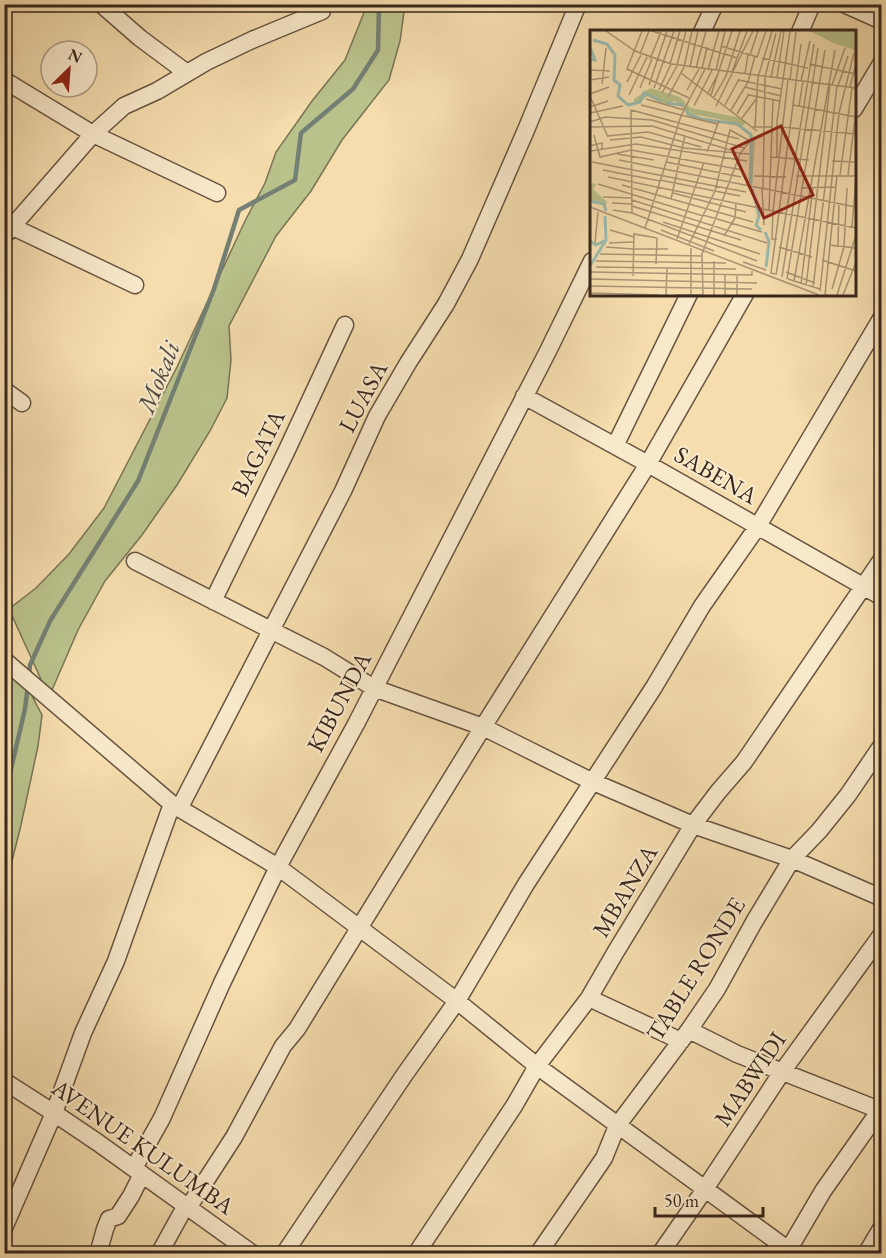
<svg xmlns="http://www.w3.org/2000/svg" width="886" height="1258" viewBox="0 0 886 1258" font-family="'EB Garamond',serif">
	<rect width="100%" height="100%" fill="#f5ddae"/>
	<filter id="stains"><feTurbulence type="fractalNoise" baseFrequency=".00333" numOctaves="4"/><feColorMatrix values="0 0 0 0 .2 0 0 0 0 .09 0 0 0 0 .02 0 0 0 .5 -.17"/></filter>
	<radialGradient id="worn" r=".72"><stop offset=".6" stop-color="#630" stop-opacity="0"/><stop offset="1" stop-color="#630" stop-opacity=".3"/></radialGradient>
	<path fill="#bac28c" stroke="#7a7454" stroke-width="1.5" d="M 367,5 L 405,5 L 400,41 L 389,80 L 342,140 L 311,191 L 276,236 L 229,326 L 231,360 L 227,398 L 210,431 L 177,485 L 142,535 L 105,581 L 78,630 L 49,697 L 9,609 L 36,588 L 69,554 L 104,508 L 177,367 L 245,221 L 265,183 L 276,152 L 312,101 L 345,60 Z
		M 5,645 L 42,715 L 38,746 L 21,825 L 5,889 Z"/>
	<g fill="none" stroke-linecap="round" stroke-linejoin="round">
		<path stroke="#748073" stroke-width="4.5" d="M 29,676 L 30,665 L 50,621 L 138,481 L 214,289 L 239,210 L 295,180 L 301,133 L 353,89 L 378,50 L 379,4
			M 4,799 L 25,709 L 28,685"/>
		<g stroke="#685441" stroke-width="19">
			<path id="street" d="M 101,4 L 140,38 L 187,73
				M 844,4 L 882,21
				M 702,32 L 715,4
				M 800,32 L 812,4
				M 4,80 L 93,134 L 217,193
				M 854,109 L 882,62
				M 5,222 L 13,227 L 135,285
				M 4,236 L 93,134 L 124,106 L 157,91 L 206,62 L 252,40 L 322,11 L 323,4
				M 4,390 L 22,403
				M 524,396 L 648,464 L 882,597
				M 615,446 L 689,294
				M 135,561 L 324,657 L 374,688 L 483,727 L 591,781 L 693,825 L 792,859 L 882,898
				M 213,601 L 286,452 L 345,325
				M 4,660 L 172,804 L 278,867 L 457,1001 L 537,1066 L 794,1254
				M 179,809 L 343,491 L 377,416 L 408,363 L 446,304 L 470,259 L 526,130 L 578,4
				M 589,998 L 681,1041
				M 689,1030 L 737,1054 L 882,1111
				M 4,1081 L 54,1113 L 97,1142 L 253,1254
				M 134,1168 L 162,1118 L 222,983 L 278,867 L 356,724 L 548,351 L 592,261
				M 188,1208 L 234,1137 L 283,1046 L 297,1029 L 483,727 L 648,464 L 745,294
				M 4,1228 L 54,1113 L 83,1033 L 116,961 L 172,804
				M 98,1254 L 105,1229 L 109,1219 L 118,1216 L 131,1196 L 142,1174
				M 159,1254 L 186,1205
				M 284,1254 L 405,1074 L 457,1001 L 526,884 L 654,687 L 702,606 L 758,526 L 882,317
				M 416,1254 L 514,1106 L 537,1066 L 589,998 L 615,953 L 693,825 L 718,792 L 744,762 L 882,559
				M 538,1254 L 604,1158 L 617,1126 L 689,1030 L 717,989 L 754,922 L 792,859 L 819,831 L 848,795 L 882,745
				M 660,1254 L 705,1189 L 782,1072 L 882,934
				M 786,1254 L 823,1191 L 882,1107
				M 866,1254 L 882,1227"/>
		</g>
		<use href="#street" stroke="#f8e9ca" stroke-width="16"/>
	</g>
	<g text-anchor="middle" stroke-width="4.5" stroke-linejoin="round" paint-order="stroke">
		<g font-size="24" fill="#39271d" stroke="#f8e9ca">
			<text transform="translate(363 397) rotate(-62)" y="8">LUASA</text>
			<text transform="translate(258 453) rotate(-64)" y="8">BAGATA</text>
			<text transform="translate(716 475) rotate(30)" y="8">SABENA</text>
			<text transform="translate(339 702) rotate(-62)" y="8">KIBUNDA</text>
			<text transform="translate(625 891) rotate(-59)" y="8">MBANZA</text>
			<text transform="translate(696 969) rotate(-58)" y="8">TABLE RONDE</text>
			<text transform="translate(750 1079) rotate(-56)" y="8">MABWIDI</text>
			<text transform="translate(143 1147) rotate(35)" y="8">AVENUE KULUMBA</text>
		</g>
		<g font-size="26" font-style="italic" fill="#524c41" stroke="#f8e9ca">
			<text transform="translate(158 377) rotate(-68)" y="9">Mokali</text>
		</g>
	</g>
	<g transform="translate(590 30)">
		<rect width="266" height="266" fill="#f5ddae"/>
		<path d="M 220,1 L 265,1 L 265,20 L 243,13 ZM 60,58 L 90,67 L 101,78 L 151,88 L 156,93 L 152,96 L 162,104 L 165,111 L 162,156 L 158,152 L 161,104 L 148,93 L 98,83 L 85,71 L 74,74 L 58,66 L 44,75 L 44,69 ZM 0,153 L 7,154 L 3,159 L 17,172 L 16,176 L 0,171 Z" fill="#bac28c"/>
		<path fill="none" stroke="#9cbbad" stroke-width="3" d="M 3,10 L 17,14 L 25,25 L 24,50 L 30,55 L 28,66 L 38,75 L 50,72 L 54,63 L 71,71M 0,17 L 5,30 L 0,29M 76,73 L 94,75M 96,79 L 98,84 L 111,89 L 147,94 L 161,105 L 161,153M 162,158 L 169,186 L 166,195 L 171,200M 0,171 L 14,174 L 16,181M 175,202 L 179,212 L 176,237M 0,211 L 6,215 L 16,210M 0,236 L 16,210 L 15,186"/>
		<path fill="none" stroke="#aa9474" stroke-width="1.5" d="M 16,1 L 45,21 L 81,34 L 266,58M 52,1 L 37,39 L 99,68M 62,1 L 147,28M 131,16 L 167,27 L 176,1M 50,24 L 59,1M 160,25 L 168,1M 172,28 L 218,38M 60,29 L 71,2M 80,34 L 90,1M 219,34 L 266,44M 87,35 L 96,1M 100,37 L 108,1M 106,38 L 116,1M 112,39 L 117,17M 0,40 L 20,41M 118,40 L 129,1M 126,40 L 135,1M 142,42 L 157,1M 91,43 L 167,101M 155,44 L 158,24M 181,47 L 191,1M 187,48 L 194,1M 0,50 L 19,47M 149,50 L 192,59M 200,50 L 206,2M 211,51 L 220,11M 37,52 L 51,25M 12,54 L 16,18M 59,55 L 77,1M 242,55 L 255,18M 248,56 L 258,26M 155,57 L 191,66M 260,57 L 266,34M 50,58 L 62,29M 64,58 L 84,1M 69,60 L 81,34M 97,60 L 109,39M 72,63 L 87,36M 118,63 L 128,44M 0,64 L 19,57M 39,65 L 57,27M 121,65 L 142,1M 159,65 L 190,71M 0,66 L 18,107M 78,67 L 94,37 L 102,1M 124,67 L 136,46 L 150,1M 56,69 L 94,80M 51,75 L 127,94M 135,75 L 149,49M 203,75 L 266,87M 104,76 L 122,40M 126,76 L 163,1M 209,76 L 213,51M 0,77 L 18,71M 141,80 L 158,52 L 165,26M 0,83 L 33,76M 147,84 L 159,64M 152,88 L 167,68M 0,92 L 15,87 L 62,90 L 154,118M 0,97 L 62,96 L 140,120M 163,97 L 183,97M 165,97 L 168,47 L 182,1M 191,97 L 266,104M 4,105 L 10,127 L 41,120 L 153,140M 17,106 L 58,102 L 111,117M 20,110 L 51,107 L 94,118 L 159,124M 0,116 L 12,113 L 12,119M 1,121 L 46,114 L 157,131M 117,122 L 129,91M 27,124 L 64,130M 181,127 L 219,130M 187,127 L 187,91 L 200,1M 29,130 L 266,177M 242,131 L 266,132M 2,132 L 156,162M 76,132 L 151,147M 13,140 L 70,151M 250,145 L 262,58M 258,145 L 266,81M 164,146 L 196,147M 206,146 L 266,146M 18,147 L 266,198M 70,150 L 150,166M 8,154 L 113,186M 32,155 L 163,192M 211,158 L 246,157M 172,159 L 174,195M 173,159 L 175,47 L 186,3M 83,163 L 156,182M 13,167 L 42,168M 81,169 L 95,105M 42,170 L 177,213M 22,173 L 42,174M 42,176 L 151,210M 0,177 L 229,265M 23,180 L 42,183 L 167,231M 179,180 L 183,70M 183,181 L 198,49M 183,181 L 182,209 L 187,209M 42,183 L 41,80 L 149,109M 113,185 L 172,202M 73,192 L 170,224M 262,197 L 266,148M 55,198 L 91,86 L 115,39M 20,200 L 44,207M 71,200 L 124,221M 134,206 L 145,188 L 146,173M 87,209 L 114,132M 5,213 L 8,182M 19,213 L 43,212M 99,214 L 125,161 L 140,100 L 160,111 L 150,124 L 112,224 L 113,265M 239,215 L 266,218M 248,216 L 249,173M 16,217 L 43,219M 189,217 L 222,227M 43,219 L 78,219M 10,224 L 112,226M 232,230 L 266,241M 6,231 L 136,233M 153,232 L 176,240M 66,234 L 67,208M 6,237 L 146,239M 1,242 L 162,245 L 162,241M 196,242 L 225,253M 135,244 L 135,265M 185,244 L 181,243 L 211,14M 147,245 L 147,265M 186,245 L 224,14M 43,246 L 44,204 L 67,208M 192,247 L 228,18M 0,249 L 167,253M 197,249 L 235,20M 198,249 L 230,259M 204,251 L 245,20M 211,254 L 223,157M 0,256 L 162,259M 216,256 L 240,55M 223,258 L 247,56M 242,259 L 254,217 L 257,158M 230,261 L 249,83 L 264,23M 0,263 L 69,265M 76,265 L 77,237M 85,265 L 112,265M 101,265 L 101,218M 124,265 L 124,231M 235,265 L 247,145M 247,265 L 266,205M 253,265 L 266,232"/>
		<path fill="#8f2418" fill-opacity="0.15" stroke="#8f2418" stroke-width="3" d="M 191,96 L 223,165 L 174,188 L 142,119 Z"/>
		<rect width="266" height="266" fill="none" stroke="#39271d" stroke-width="3"/>
	</g>
	<rect width="886" height="1258" fill="none" stroke="#f5ddae" stroke-width="24"/>
	<rect x="6" y="6" width="874" height="1246" fill="none" stroke="#39271d" stroke-width="3"/>
	<rect x="12" y="12" width="862" height="1234" fill="none" stroke="#39271d" stroke-width="1.5"/>
	<g transform="translate(69 69) rotate(25)"><circle r="28" fill="#f8e9ca" stroke="#ac9b85" stroke-width="1.5"/>
	<path d="M0-4.5L10 22L0 15L-10 22Z" fill="#8f2418"/>
	<text y="-9" font-size="16" font-weight="bold" text-anchor="middle" fill="#39271d">N</text>
	</g>
	<path d="M655 1207v9h108v-9" fill="none" stroke="#39271d" stroke-width="3"/>
	<text x="664" y="1207" font-size="18" fill="#39271d" stroke="#f8e9ca" stroke-width="4.5" paint-order="stroke">50 m</text>
	<rect width="100%" height="100%" filter="url(#stains)"/>
	<rect width="100%" height="100%" fill="url(#worn)"/>
</svg>
